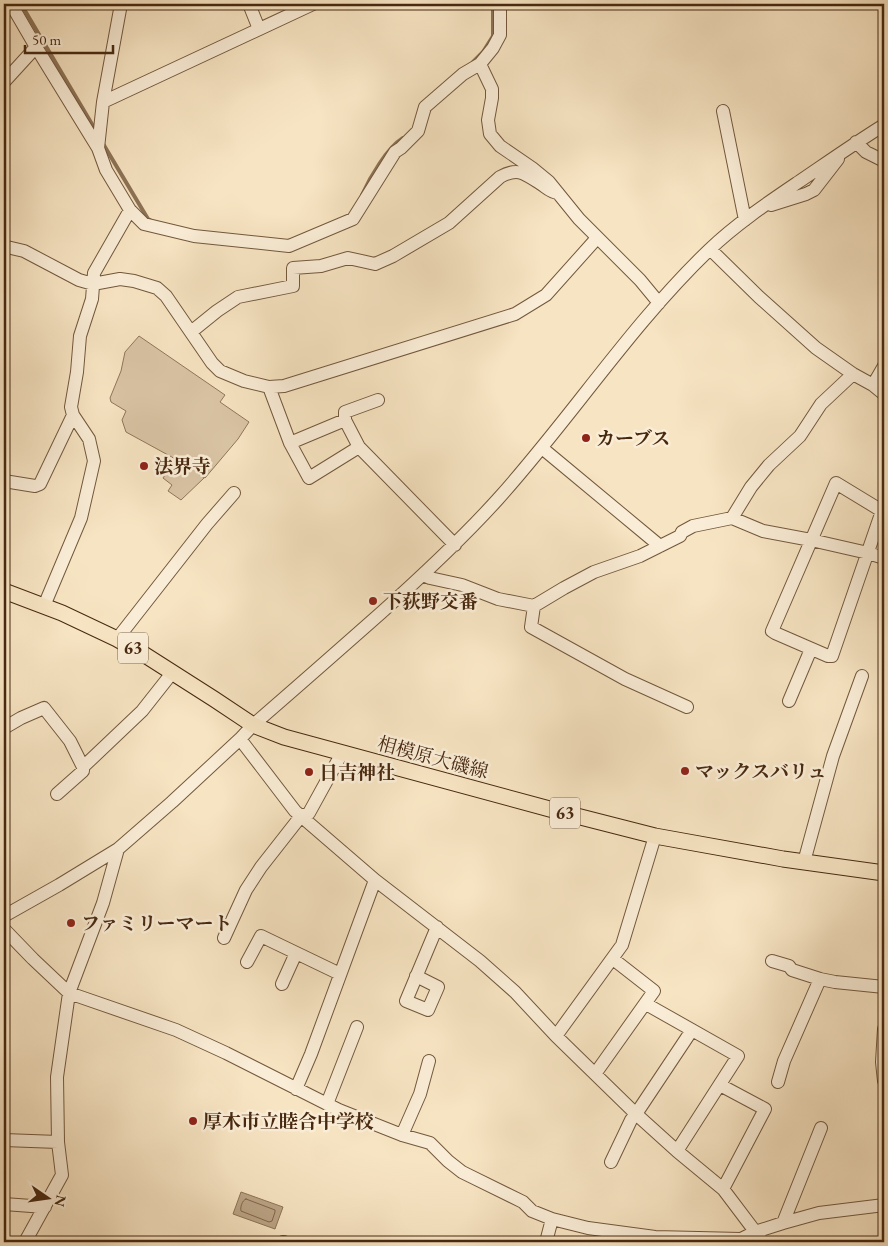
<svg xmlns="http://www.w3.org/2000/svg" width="888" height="1246" viewBox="0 0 888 1246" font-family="'EB Garamond','Noto Serif JP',serif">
	<rect width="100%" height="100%" fill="#f7e4c2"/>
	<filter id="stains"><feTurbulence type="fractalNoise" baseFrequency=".004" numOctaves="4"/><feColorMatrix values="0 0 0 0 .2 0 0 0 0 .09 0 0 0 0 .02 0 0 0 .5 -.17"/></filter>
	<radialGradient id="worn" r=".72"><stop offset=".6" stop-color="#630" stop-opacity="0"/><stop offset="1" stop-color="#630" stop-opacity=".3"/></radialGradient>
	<path fill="#d9c4a4" stroke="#90765a" d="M 139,336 L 225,395 L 220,402 L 249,422 L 238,439 L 205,478 L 196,472 L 204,478 L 181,500 L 168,491 L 172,485 L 163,478 L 175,460 L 179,461 L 126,432 L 122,420 L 126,411 L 111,402 L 110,398 L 121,371 L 125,352 Z"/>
	<path fill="#bba485" stroke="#8d7356" d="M 241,1192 L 283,1207 L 275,1229 L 233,1214 Z"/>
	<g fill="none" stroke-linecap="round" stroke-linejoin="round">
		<path stroke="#81664a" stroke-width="1" d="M 246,1199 L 275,1210 L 275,1212 L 272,1221 L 269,1222 L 241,1211 C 240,1208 242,1200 246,1199 Z"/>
		<path stroke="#8d7356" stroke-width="4" d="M 21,4 L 96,131
			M 473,62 L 483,52 L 493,36 L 493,4
			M 102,142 L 148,219 L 150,220
			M 362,195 C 370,177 387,148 403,138"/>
		<g stroke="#73583c" stroke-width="14">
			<path id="minor" d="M 11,4 L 36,47 L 98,148
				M 249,4 L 259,29
				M 480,64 L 492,89 L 492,98 L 488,120 L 490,134 L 500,146 L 532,168 L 549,182 L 579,219 L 640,280 L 659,303
				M 4,82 L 36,47
				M 103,102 L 313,4
				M 723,111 L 745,220
				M 856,142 L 866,152 L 884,161
				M 771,205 L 806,194 L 814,190 L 838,159
				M 130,210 L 144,224 L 194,236 L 289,246 L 353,219 L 395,152 L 401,148 L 418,131 L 425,107 L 463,74 L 480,64 L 493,48 L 500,35 L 500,4
				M 4,247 L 7,247 L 24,251 L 79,280 L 93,284 L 120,279 L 134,281 L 157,288 L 166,296 L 212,363 L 220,371 L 244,381 L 269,387 L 284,386 L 515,314 L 546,295 L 597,238
				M 710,249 L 759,297 L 816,348 L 853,374 L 873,385 L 884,394
				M 191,332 L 217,311 L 238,297 L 293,286 L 293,268 L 321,266 L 348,258 L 375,264 L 393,256 L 449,223 L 500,177 C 518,167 524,173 541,184 C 547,188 550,192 558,193
				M 873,385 L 884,366
				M 269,387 L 290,443 L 309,478 L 359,447 L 455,545
				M 345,420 L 345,412 L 378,400
				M 290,443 L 345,420 L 359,447
				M 542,448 L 660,546
				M 4,481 L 35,486 L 40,484 L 73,415
				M 836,483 L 882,511 L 832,656 L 828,656 L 775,633 L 772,631 Z
				M 732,518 L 751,487 L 769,465 L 800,436 L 821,404 L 853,374
				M 423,575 L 430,578 L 462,585 L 498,599 L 534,606 L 564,588 L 594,572 L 640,556 L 680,536 L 682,532 L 693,526 L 732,518 L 763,531 L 811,540 L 868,553 L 884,558
				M 44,606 L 81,518 L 94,461 L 89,439 L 73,415 L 71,407 L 77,372 L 80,336 L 92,299 L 94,273 L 130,210 L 106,170 L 98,148 L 103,102 L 121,4
				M 534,606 L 531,627 L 625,679 L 687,707
				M 117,639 L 207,524 L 234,493
				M 789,701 L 811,649
				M 4,728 L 21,718 L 44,708 L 70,741 L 83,767
				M 240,739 L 295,811 L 375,880 L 480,961 L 515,992 L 556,1036 L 636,1114 L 677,1151 L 723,1189 L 763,1242
				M 57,794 L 83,771 L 83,767 L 142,711 L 172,673
				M 804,862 L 833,756 L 862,676
				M 4,916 L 59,885 L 118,849 L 172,802 L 240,739 L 253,725 C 296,688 339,650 382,612 C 422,576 462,539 498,499 C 571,418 630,326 709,250 C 736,224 769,202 800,181 C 828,162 855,143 884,125
				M 4,929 L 33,959 L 69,993 L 176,1030 L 226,1053 L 339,1110 L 402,1135 L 430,1143 L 448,1161 L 462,1172 L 523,1202 L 532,1211 L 552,1219 L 588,1228 L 655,1237 L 741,1239 L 755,1232 L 783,1223 L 819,1213 L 884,1205
				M 224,938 L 246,890 L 261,867 L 301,816 L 309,813 L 342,753
				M 772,961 L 789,966 L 792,970 L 820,979 L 835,982 L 884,987
				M 247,962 L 261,936 L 340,974
				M 416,976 L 438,987 L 428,1010 L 406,1001 L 437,927
				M 282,984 L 296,953
				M 646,1004 L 738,1056 L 677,1151
				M 884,1029 L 882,1062 L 884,1081
				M 556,1036 L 622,945 L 655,836
				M 595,1074 L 654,991 L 613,959
				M 778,1082 L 784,1061 L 820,979
				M 720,1085 L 765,1109 L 723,1189
				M 296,1089 L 311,1054 L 375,880
				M 327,1104 L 357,1027
				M 402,1135 L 420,1094 L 429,1061
				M 4,1140 L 58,1142
				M 611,1162 L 631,1120 L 636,1114 L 692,1030
				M 4,1204 L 45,1207
				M 783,1223 L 821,1128
				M 25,1242 L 62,1175 L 58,1142 L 57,1077 L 69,993 L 103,903 L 118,849
				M 283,1242 L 284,1242
				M 546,1242 L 552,1219"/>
		</g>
		<g stroke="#472910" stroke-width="17">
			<path id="major" d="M 4,591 L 62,613 L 117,639 L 145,655 L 214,699 L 253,725 L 284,737 L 557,811 L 655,836 L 783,859 L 884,873"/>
		</g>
		<use href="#minor" stroke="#faedd7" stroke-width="12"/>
		<use href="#major" stroke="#f7e4c2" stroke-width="15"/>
	</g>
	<g fill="#8f2418" stroke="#faedd7" stroke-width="2">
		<circle cx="586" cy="438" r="5"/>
		<circle cx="144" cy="466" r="5"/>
		<circle cx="373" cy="601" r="5"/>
		<circle cx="685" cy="771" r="5"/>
		<circle cx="309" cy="772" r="5"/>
		<circle cx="71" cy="923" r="5"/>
		<circle cx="193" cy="1121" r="5"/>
	</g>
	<g text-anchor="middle" stroke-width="5" stroke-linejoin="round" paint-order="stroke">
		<g fill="#faedd7" stroke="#7d644c" stroke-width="1">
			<rect x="118" y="632.5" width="30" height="31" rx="4"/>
			<rect x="550" y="797.5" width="30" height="31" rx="4"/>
		</g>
		<g font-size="18" font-weight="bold" fill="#472910">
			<text x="133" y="654">63</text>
			<text x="565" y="819">63</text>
		</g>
		<g font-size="19" font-weight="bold" fill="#472910" stroke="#faedd7" text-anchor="start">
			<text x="596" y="445">カーブス</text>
			<text x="154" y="473">法界寺</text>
			<text x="383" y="608">下荻野交番</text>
			<text x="695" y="778">マックスバリュ</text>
			<text x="319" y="779">日吉神社</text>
			<text x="81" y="930">ファミリーマート</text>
			<text x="203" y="1128">厚木市立睦合中学校</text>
		</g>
		<g font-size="19" fill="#472910" stroke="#faedd7">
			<text transform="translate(433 757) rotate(15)" y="7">相模原大磯線</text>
		</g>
	</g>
	<rect width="888" height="1246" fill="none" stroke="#f7e4c2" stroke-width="20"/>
	<rect x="5" y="5" width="878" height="1236" fill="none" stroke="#472910" stroke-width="2.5"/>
	<rect x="10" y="10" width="868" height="1226" fill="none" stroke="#472910"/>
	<g transform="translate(48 1198) rotate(103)" stroke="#faedd7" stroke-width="4" paint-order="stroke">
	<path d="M0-4L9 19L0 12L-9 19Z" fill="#472910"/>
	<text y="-8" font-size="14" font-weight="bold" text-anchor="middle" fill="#472910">N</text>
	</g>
	<path d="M25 45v8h88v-8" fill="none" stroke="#472910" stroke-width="2.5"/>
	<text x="32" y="45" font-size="15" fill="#472910" stroke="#faedd7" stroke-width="4" paint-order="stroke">50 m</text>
	<rect width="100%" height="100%" filter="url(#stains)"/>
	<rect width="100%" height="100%" fill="url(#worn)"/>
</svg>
